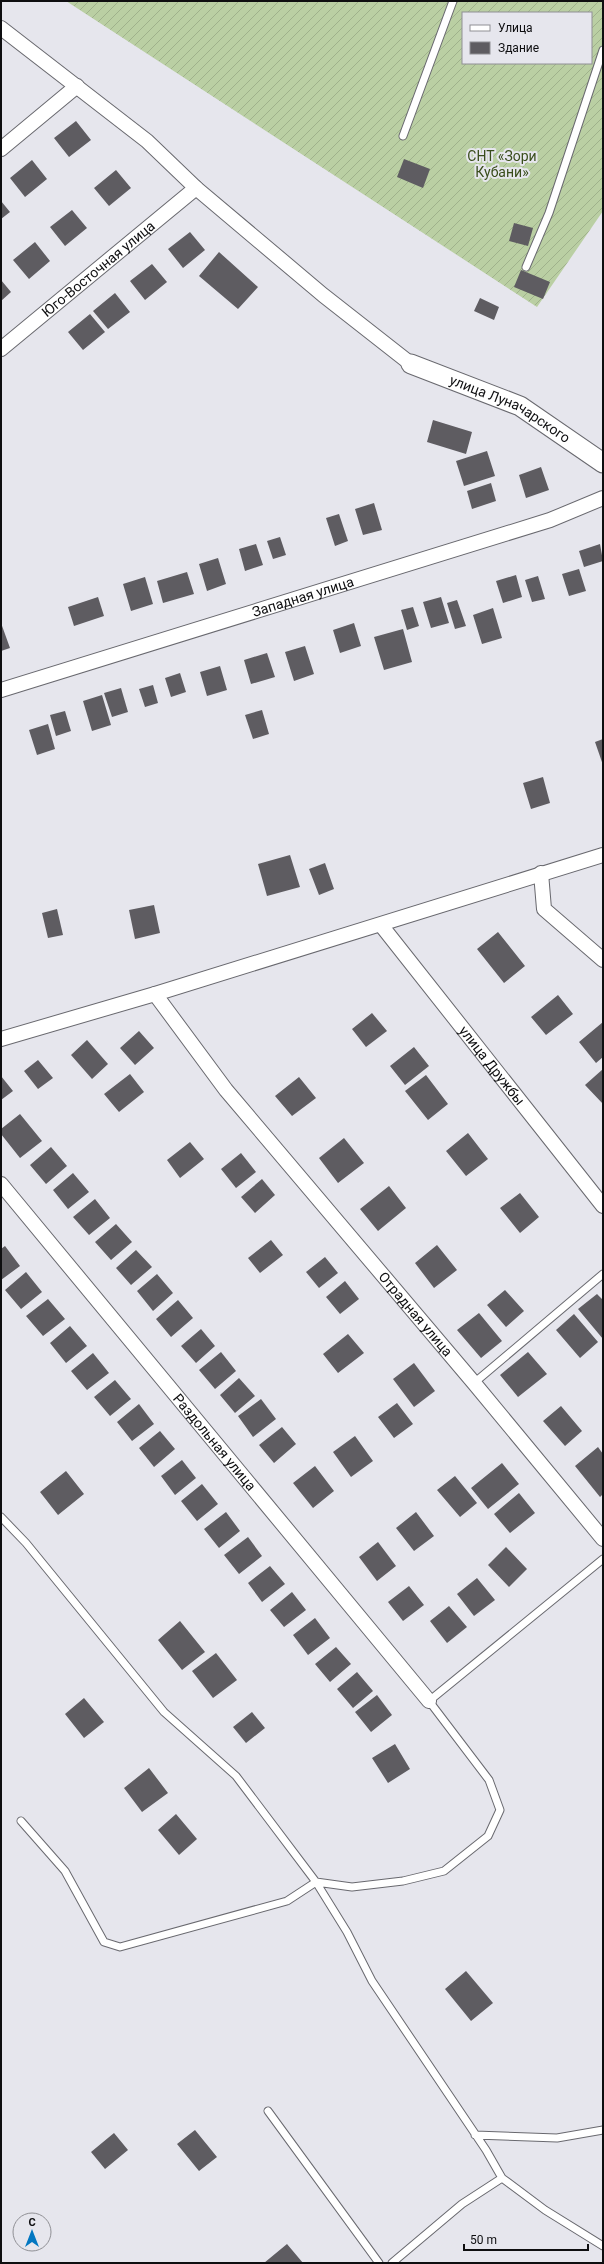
<svg xmlns="http://www.w3.org/2000/svg" width="604" height="2264" viewBox="0 0 604 2264" font-family="Roboto,sans-serif">
	<defs>
		<pattern id="garden-furrows" width="10" height="10" patternUnits="userSpaceOnUse"><rect width="10" height="10" fill="#bacfa3"/><path d="M-1 1l2-2M0 10L10 0M9 11l2-2" fill="none" stroke="#9fb18b"/></pattern>
	</defs>
	<rect width="100%" height="100%" fill="#e6e6ed"/>
	<path fill="url(#garden-furrows)" fill-rule="evenodd" d="M 66,1 L 603,1 L 603,211 L 537,307 ZM 463,13 L 591,13 L 591,63 L 463,63 Z"/>
	<path fill="#5e5c61" d="M 76,121 L 91,140 L 69,157 L 54,138 Z
		M 404,159 L 430,169 L 423,188 L 397,177 Z
		M 32,160 L 47,179 L 25,197 L 10,178 Z
		M 116,170 L 131,188 L 109,206 L 94,188 Z
		M 1,201 L 10,212 L 1,219 Z
		M 72,210 L 87,228 L 65,246 L 50,227 Z
		M 514,223 L 533,228 L 528,246 L 509,241 Z
		M 190,232 L 205,250 L 183,268 L 168,249 Z
		M 35,242 L 50,261 L 29,279 L 13,260 Z
		M 219,252 L 258,287 L 238,309 L 199,276 Z
		M 152,264 L 167,282 L 145,300 L 130,281 Z
		M 521,270 L 550,282 L 543,299 L 514,287 Z
		M 1,280 L 11,292 L 1,301 Z
		M 115,293 L 130,312 L 108,329 L 93,311 Z
		M 480,298 L 499,307 L 494,320 L 474,311 Z
		M 90,314 L 105,332 L 83,350 L 68,332 Z
		M 433,420 L 472,432 L 466,454 L 427,442 Z
		M 487,451 L 495,476 L 464,486 L 456,461 Z
		M 541,467 L 549,490 L 526,498 L 519,475 Z
		M 491,483 L 496,501 L 472,509 L 467,491 Z
		M 374,503 L 382,530 L 363,535 L 355,509 Z
		M 339,514 L 348,541 L 335,546 L 326,518 Z
		M 280,537 L 286,555 L 273,559 L 267,541 Z
		M 256,544 L 263,565 L 245,571 L 239,549 Z
		M 600,544 L 603,561 L 584,567 L 579,551 Z
		M 218,558 L 226,584 L 207,591 L 199,564 Z
		M 579,569 L 586,591 L 569,596 L 562,574 Z
		M 187,572 L 194,594 L 163,603 L 157,581 Z
		M 516,575 L 522,597 L 503,603 L 496,581 Z
		M 538,576 L 545,599 L 532,602 L 525,580 Z
		M 145,577 L 153,604 L 131,611 L 123,584 Z
		M 98,597 L 104,616 L 74,626 L 68,607 Z
		M 441,597 L 449,623 L 431,628 L 423,602 Z
		M 457,600 L 466,626 L 455,629 L 447,603 Z
		M 413,607 L 419,626 L 407,630 L 401,610 Z
		M 493,608 L 502,638 L 482,644 L 473,615 Z
		M 1,623 L 10,648 L 1,651 Z
		M 354,623 L 361,646 L 340,653 L 333,630 Z
		M 403,629 L 412,662 L 384,670 L 374,637 Z
		M 305,646 L 314,674 L 294,681 L 285,652 Z
		M 267,653 L 275,677 L 251,684 L 244,660 Z
		M 220,666 L 227,690 L 207,696 L 200,672 Z
		M 180,673 L 186,692 L 171,697 L 165,678 Z
		M 153,685 L 158,703 L 145,707 L 139,689 Z
		M 121,688 L 128,712 L 112,717 L 104,693 Z
		M 102,695 L 111,725 L 92,731 L 83,701 Z
		M 262,710 L 269,734 L 253,739 L 245,715 Z
		M 65,711 L 71,731 L 56,736 L 50,715 Z
		M 48,724 L 55,749 L 37,755 L 29,730 Z
		M 603,739 L 603,765 L 595,742 Z
		M 543,777 L 550,803 L 531,809 L 523,783 Z
		M 290,855 L 300,887 L 267,896 L 258,864 Z
		M 325,863 L 334,889 L 319,895 L 309,869 Z
		M 154,905 L 160,933 L 135,939 L 129,910 Z
		M 57,909 L 63,935 L 48,938 L 42,913 Z
		M 498,932 L 525,966 L 504,983 L 477,949 Z
		M 558,995 L 573,1014 L 546,1035 L 531,1017 Z
		M 372,1013 L 387,1031 L 366,1047 L 352,1029 Z
		M 603,1022 L 603,1057 L 596,1063 L 579,1042 Z
		M 139,1031 L 154,1048 L 135,1065 L 120,1048 Z
		M 87,1040 L 108,1064 L 92,1079 L 71,1055 Z
		M 414,1047 L 429,1066 L 405,1085 L 390,1066 Z
		M 38,1060 L 53,1078 L 38,1089 L 24,1071 Z
		M 603,1069 L 603,1104 L 585,1085 Z
		M 130,1074 L 144,1092 L 119,1112 L 104,1094 Z
		M 426,1075 L 448,1104 L 428,1120 L 405,1091 Z
		M 1,1076 L 13,1091 L 1,1100 Z
		M 299,1077 L 316,1098 L 292,1116 L 275,1096 Z
		M 20,1114 L 42,1141 L 20,1158 L 1,1134 L 1,1129 Z
		M 468,1133 L 488,1159 L 466,1176 L 446,1151 Z
		M 344,1138 L 364,1163 L 338,1183 L 319,1158 Z
		M 190,1142 L 204,1159 L 180,1178 L 167,1160 Z
		M 51,1147 L 67,1166 L 46,1184 L 30,1165 Z
		M 241,1153 L 256,1172 L 236,1188 L 221,1169 Z
		M 73,1173 L 89,1192 L 68,1209 L 53,1190 Z
		M 262,1179 L 275,1195 L 255,1213 L 241,1197 Z
		M 389,1186 L 406,1208 L 378,1231 L 360,1209 Z
		M 520,1193 L 539,1217 L 520,1233 L 500,1208 Z
		M 95,1199 L 110,1218 L 89,1235 L 73,1217 Z
		M 116,1224 L 132,1242 L 111,1260 L 95,1242 Z
		M 271,1240 L 283,1255 L 260,1273 L 248,1258 Z
		M 437,1245 L 457,1270 L 434,1288 L 415,1263 Z
		M 5,1246 L 20,1266 L 1,1280 L 1,1249 Z
		M 136,1250 L 152,1267 L 131,1285 L 116,1268 Z
		M 325,1257 L 338,1273 L 319,1288 L 306,1272 Z
		M 26,1272 L 42,1292 L 21,1309 L 5,1290 Z
		M 157,1274 L 173,1293 L 153,1311 L 137,1291 Z
		M 345,1281 L 359,1299 L 340,1314 L 326,1297 Z
		M 505,1290 L 524,1311 L 506,1327 L 487,1305 Z
		M 597,1294 L 603,1300 L 603,1339 L 578,1309 Z
		M 48,1299 L 65,1319 L 43,1336 L 26,1316 Z
		M 178,1300 L 193,1318 L 171,1337 L 156,1319 Z
		M 479,1313 L 502,1341 L 481,1358 L 457,1330 Z
		M 574,1314 L 598,1342 L 580,1358 L 556,1330 Z
		M 70,1326 L 87,1346 L 66,1363 L 50,1343 Z
		M 201,1329 L 215,1346 L 196,1363 L 181,1346 Z
		M 348,1334 L 364,1353 L 338,1373 L 323,1354 Z
		M 221,1352 L 236,1371 L 215,1389 L 199,1370 Z
		M 528,1352 L 547,1374 L 518,1397 L 500,1375 Z
		M 93,1353 L 109,1373 L 87,1390 L 71,1371 Z
		M 414,1363 L 435,1391 L 414,1407 L 393,1379 Z
		M 239,1378 L 255,1396 L 235,1413 L 220,1395 Z
		M 115,1380 L 131,1399 L 110,1416 L 94,1397 Z
		M 261,1399 L 276,1419 L 253,1437 L 238,1416 Z
		M 397,1403 L 413,1424 L 394,1438 L 378,1417 Z
		M 139,1404 L 154,1424 L 132,1441 L 117,1422 Z
		M 561,1406 L 582,1431 L 565,1446 L 543,1421 Z
		M 282,1427 L 296,1444 L 274,1463 L 259,1445 Z
		M 160,1431 L 175,1449 L 154,1467 L 139,1448 Z
		M 355,1436 L 373,1461 L 351,1477 L 333,1452 Z
		M 598,1447 L 603,1454 L 603,1494 L 600,1497 L 575,1466 Z
		M 182,1460 L 196,1478 L 175,1495 L 161,1476 Z
		M 502,1463 L 519,1484 L 488,1509 L 471,1488 Z
		M 315,1466 L 334,1491 L 313,1508 L 293,1483 Z
		M 66,1471 L 84,1494 L 58,1515 L 40,1492 Z
		M 455,1476 L 477,1503 L 460,1517 L 437,1490 Z
		M 202,1484 L 218,1504 L 197,1521 L 181,1501 Z
		M 519,1493 L 535,1513 L 510,1533 L 494,1514 Z
		M 226,1512 L 240,1531 L 219,1548 L 204,1529 Z
		M 416,1512 L 434,1536 L 414,1551 L 396,1528 Z
		M 248,1537 L 262,1556 L 239,1574 L 224,1555 Z
		M 378,1542 L 396,1566 L 377,1581 L 359,1557 Z
		M 506,1547 L 527,1569 L 509,1587 L 488,1565 Z
		M 270,1566 L 285,1584 L 262,1602 L 248,1583 Z
		M 477,1578 L 495,1600 L 474,1616 L 457,1594 Z
		M 409,1586 L 424,1605 L 403,1621 L 388,1602 Z
		M 292,1592 L 306,1610 L 284,1627 L 270,1610 Z
		M 449,1606 L 467,1627 L 447,1643 L 430,1621 Z
		M 315,1618 L 330,1638 L 308,1655 L 293,1635 Z
		M 180,1621 L 205,1652 L 182,1670 L 158,1640 Z
		M 336,1647 L 351,1664 L 330,1682 L 315,1664 Z
		M 216,1653 L 237,1680 L 213,1698 L 192,1671 Z
		M 357,1672 L 373,1691 L 353,1708 L 337,1689 Z
		M 377,1695 L 392,1715 L 371,1732 L 355,1712 Z
		M 84,1698 L 104,1722 L 84,1738 L 65,1714 Z
		M 252,1712 L 265,1728 L 246,1743 L 233,1727 Z
		M 395,1744 L 410,1769 L 388,1783 L 372,1758 Z
		M 149,1768 L 168,1793 L 142,1812 L 124,1788 Z
		M 176,1814 L 197,1839 L 179,1855 L 158,1830 Z
		M 466,1971 L 493,2003 L 471,2021 L 445,1989 Z
		M 195,2130 L 217,2157 L 199,2171 L 177,2144 Z
		M 114,2133 L 128,2150 L 105,2169 L 91,2152 Z
		M 287,2244 L 303,2263 L 264,2263 Z"/>
	<g fill="none" stroke-linecap="round" stroke-linejoin="round">
		<g stroke="#69696f" stroke-width="9">
			<path id="lane" d="M 403,136 L 453,1
				M 526,267 L 549,213 L 603,50
				M 474,1383 L 603,1274
				M 1,1517 L 26,1543 L 164,1712 L 236,1776 L 316,1882 L 352,1887 L 403,1881 L 444,1871 L 488,1836 L 500,1810 L 489,1780 L 429,1701 L 603,1559
				M 21,1821 L 65,1871 L 104,1942 L 120,1947 L 287,1901 L 316,1882 L 347,1932 L 372,1981 L 486,2150 L 502,2178 L 545,2210 L 603,2246
				M 268,2111 L 379,2263
				M 475,2135 L 557,2138 L 603,2130
				M 392,2263 L 462,2204 L 502,2178"/>
		</g>
		<g stroke="#69696f" stroke-width="16">
			<g id="street">
				<path d="M 1,28 L 147,141 L 196,188 L 323,295 L 411,364"/>
				<path d="M 1,149 L 77,86"/>
				<path id="s1" d="M 1,349 L 196,188"/>
				<path id="s2" d="M 1,690 L 550,520 L 603,498"/>
				<path d="M 541,873 L 544,909 L 603,960"/>
				<path id="s3" d="M 381,925 L 603,1206"/>
				<path id="s4" d="M 155,994 L 226,1090 L 474,1383 L 603,1539"/>
				<path d="M 1,1039 L 155,994 L 603,855"/>
				<path id="s5" d="M 1,1184 L 429,1701"/>
			</g>
		</g>
		<g stroke="#69696f" stroke-width="21">
			<g id="secondary">
				<path id="s6" d="M 411,364 L 520,406 L 603,463"/>
			</g>
		</g>
		<use href="#lane" stroke="#fff" stroke-width="7"/>
		<use href="#street" stroke="#fff" stroke-width="14"/>
		<use href="#secondary" stroke="#fff" stroke-width="19"/>
	</g>
	<g text-anchor="middle" stroke-width="4" stroke-linejoin="round" paint-order="stroke">
		<g font-size="14" fill="#394d1b" stroke="#e6e6ed">
			<text x="502" y="161">СНТ «Зори<tspan x="502" dy="16">Кубани»</tspan></text>
		</g>
		<g font-size="14" fill="#0e0e10" stroke="#e6e6ed">
			<text dy="5" stroke="none"><textPath href="#s1" startOffset="126">Юго-Восточная улица</textPath></text>
			<text dy="5" stroke="none"><textPath href="#s6" startOffset="109">улица Луначарского</textPath></text>
			<text dy="5" stroke="none"><textPath href="#s2" startOffset="316">Западная улица</textPath></text>
			<text dy="5" stroke="none"><textPath href="#s3" startOffset="179">улица Дружбы</textPath></text>
			<text dy="5" stroke="none"><textPath href="#s4" startOffset="413">Отрадная улица</textPath></text>
			<text dy="5" stroke="none"><textPath href="#s5" startOffset="335">Раздольная улица</textPath></text>
		</g>
	</g>
	<rect width="604" height="2264" fill="none" stroke="#0e0e10" stroke-width="4"/>
	<rect x="462" y="12" width="130" height="52" fill="#e6e6ed" stroke="#909095"/>
	<rect x="470" y="25" width="20" height="6" fill="#ffffff" stroke="#909095"/>
	<text x="498" y="32" font-size="12" fill="#0e0e10">Улица</text>
	<rect x="470" y="42" width="20" height="12" fill="#5e5c61" stroke="#909095"/>
	<text x="498" y="52" font-size="12" fill="#0e0e10">Здание</text>
	<g transform="translate(32 2232)"><circle r="19" fill="#e6e6ed" stroke="#909095"/>
	<path d="M0-3L7 15L0 10L-7 15Z" fill="#0277c1"/>
	<text y="-6" font-size="11" font-weight="bold" text-anchor="middle" fill="#0e0e10">С</text>
	</g>
	<path d="M464 2244v6h124v-6" fill="none" stroke="#0e0e10" stroke-width="2"/>
	<text x="470" y="2244" font-size="12" fill="#0e0e10" stroke="#e6e6ed" stroke-width="3" paint-order="stroke">50 m</text>
</svg>
